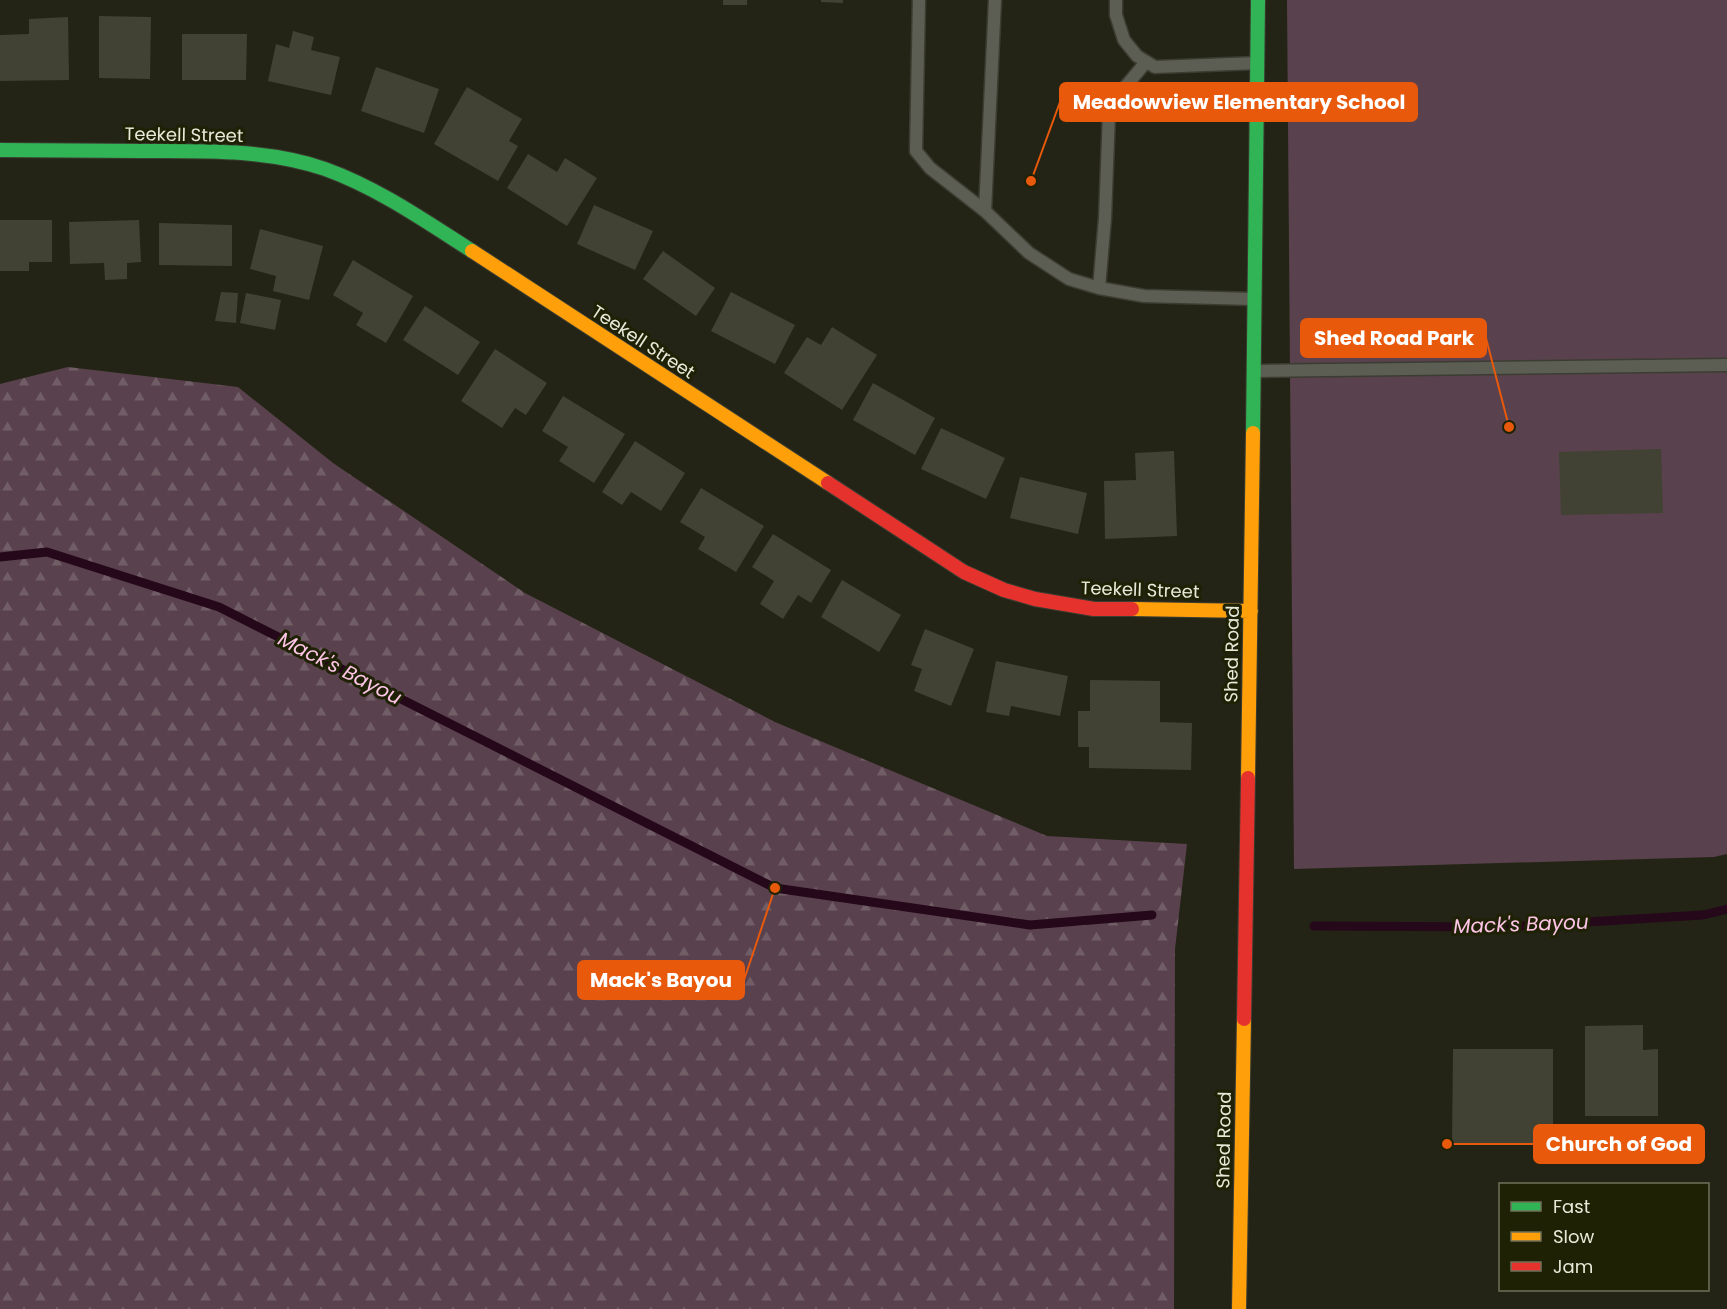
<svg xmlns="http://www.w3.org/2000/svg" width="1727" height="1309" viewBox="0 0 1727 1309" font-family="Poppins,sans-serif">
	<defs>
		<pattern id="forest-firs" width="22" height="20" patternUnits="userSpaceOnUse" patternTransform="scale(1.5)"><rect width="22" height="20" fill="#59424d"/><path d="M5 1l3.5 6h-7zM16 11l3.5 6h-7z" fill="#715d66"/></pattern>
	</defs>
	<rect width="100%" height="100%" fill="#232415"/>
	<path fill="url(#forest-firs)" d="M 68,367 L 238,387 L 333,463 L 525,593 L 775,722 L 1047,836 L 1187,844 L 1175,949 L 1174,1309 L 0,1309 L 0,384 Z"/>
	<path fill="#59424d" d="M 1287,0 L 1727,0 L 1727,854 L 1714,857 L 1294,869 Z"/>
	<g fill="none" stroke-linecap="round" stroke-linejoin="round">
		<path stroke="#26081b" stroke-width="9" d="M 0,557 L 47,552 L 219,607 L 775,888 L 1030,925 L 1152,915
			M 1314,926 L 1502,927 L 1703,915 L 1727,909"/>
	</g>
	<path fill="#414233" d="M 723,0 L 747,0 L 747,5 L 723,5 Z
		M 821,0 L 843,0 L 843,3 L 821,2 Z
		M 99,16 L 151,17 L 150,79 L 99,78 Z
		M 68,17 L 69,80 L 0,81 L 0,35 L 29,34 L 29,19 Z
		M 293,31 L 314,37 L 311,50 L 340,57 L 331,95 L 268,81 L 276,44 L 289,48 Z
		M 182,34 L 247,34 L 246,80 L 182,80 Z
		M 376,67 L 439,89 L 424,133 L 361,111 Z
		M 467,87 L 522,119 L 509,141 L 518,146 L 498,181 L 434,144 Z
		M 528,154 L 557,172 L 565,158 L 597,178 L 567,226 L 507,188 Z
		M 594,205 L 653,231 L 635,270 L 577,244 Z
		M 0,220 L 52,220 L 52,262 L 29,262 L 29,271 L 0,271 Z
		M 139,220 L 141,262 L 127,263 L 127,279 L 105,280 L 104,263 L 70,264 L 69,222 Z
		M 159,223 L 232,225 L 232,266 L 159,265 Z
		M 260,229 L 323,246 L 309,300 L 273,291 L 276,276 L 250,269 Z
		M 663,251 L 715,288 L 696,316 L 643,279 Z
		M 353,260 L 413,296 L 386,343 L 356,325 L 363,313 L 333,295 Z
		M 221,292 L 238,293 L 236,323 L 215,321 Z
		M 731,292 L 795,325 L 775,364 L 711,331 Z
		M 246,293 L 281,300 L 275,330 L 240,323 Z
		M 425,306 L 480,342 L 458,375 L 403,340 Z
		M 832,327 L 877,355 L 842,410 L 784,373 L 807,337 L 821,345 Z
		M 495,349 L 547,383 L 526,415 L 515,408 L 502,428 L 461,401 Z
		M 873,383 L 935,418 L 915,455 L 853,420 Z
		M 563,396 L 625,434 L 594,483 L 559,461 L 568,447 L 542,431 Z
		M 941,428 L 1005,458 L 986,499 L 921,469 Z
		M 635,441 L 685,473 L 661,511 L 631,492 L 622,505 L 602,492 Z
		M 1661,449 L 1663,513 L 1561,515 L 1559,452 Z
		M 1174,451 L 1177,536 L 1105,539 L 1104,481 L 1136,480 L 1135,453 Z
		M 1020,477 L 1087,493 L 1078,534 L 1010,518 Z
		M 701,488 L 764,526 L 736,572 L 698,549 L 705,537 L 680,522 Z
		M 773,534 L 831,570 L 811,603 L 798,595 L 783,619 L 760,604 L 774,581 L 752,567 Z
		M 842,580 L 901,615 L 879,652 L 821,617 Z
		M 925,629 L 974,649 L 951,706 L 914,691 L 922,669 L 911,665 Z
		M 996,661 L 1068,676 L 1060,716 L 1011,706 L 1009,716 L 986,712 Z
		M 1090,680 L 1160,681 L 1160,722 L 1192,723 L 1191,770 L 1089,768 L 1089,747 L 1078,747 L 1078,711 L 1090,711 Z
		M 1643,1025 L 1643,1050 L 1658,1049 L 1658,1116 L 1585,1116 L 1585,1026 Z
		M 1453,1049 L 1553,1049 L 1553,1144 L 1452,1144 Z"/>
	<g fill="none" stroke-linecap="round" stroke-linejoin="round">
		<g stroke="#3c3d32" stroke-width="15">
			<path id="lane" d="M 919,0 L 916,151 L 930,168 L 985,211 L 1029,253 L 1069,279 L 1099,288 L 1144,296 L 1253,299
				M 1116,0 L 1116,15 L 1124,40 L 1137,56 L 1155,67 L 1257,63
				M 985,211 L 995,0
				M 1099,288 L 1105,218 L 1109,113 L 1116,98 L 1146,62
				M 1256,371 L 1727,365"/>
		</g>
		<g stroke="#3c3d32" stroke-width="16">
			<path id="fast" d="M 0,150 C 47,150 94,151 141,151 C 202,151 267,149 325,169 C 378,188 425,221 472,251
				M 1253,433 L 1258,0"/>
		</g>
		<g stroke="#3c3d32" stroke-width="16">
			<path id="slow" d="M 472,251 L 828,483
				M 1132,609 L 1251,611
				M 1248,778 L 1253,433
				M 1239,1309 L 1244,1019"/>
		</g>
		<g stroke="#3c3d32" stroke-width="16">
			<path id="jam" d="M 828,483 L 964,572 L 1004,590 L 1035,599 L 1094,609 L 1132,609
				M 1244,1019 L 1248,778"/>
		</g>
		<use href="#lane" stroke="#5d5e53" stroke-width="12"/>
		<use href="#fast" stroke="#30b455" stroke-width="14"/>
		<use href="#slow" stroke="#ff9f0a" stroke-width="14"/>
		<use href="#jam" stroke="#e5322d" stroke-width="14"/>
	</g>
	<g text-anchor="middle" stroke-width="6" stroke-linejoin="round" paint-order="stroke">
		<g font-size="18" fill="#e8ead9" stroke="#1f2105">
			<text transform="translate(184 135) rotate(1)" y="6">Teekell Street</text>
			<text transform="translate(643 342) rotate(33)" y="6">Teekell Street</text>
			<text transform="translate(1140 590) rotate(2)" y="6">Teekell Street</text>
			<text transform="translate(1232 654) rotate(-89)" y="6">Shed Road</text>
			<text transform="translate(1224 1140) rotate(-89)" y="6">Shed Road</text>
		</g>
		<g font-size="20" font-style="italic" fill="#fec5e7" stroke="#1f2105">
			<text transform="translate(340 668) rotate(27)" y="7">Mack's Bayou</text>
			<text transform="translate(1521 924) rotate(-2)" y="7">Mack's Bayou</text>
		</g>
	</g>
	<path fill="none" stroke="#e8590c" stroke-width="2" d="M1031 181L1060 102M1509 427L1486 338M775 888L744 980M1447 1144L1534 1144"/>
	<g fill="#e8590c" stroke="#1f2105" stroke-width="2">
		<circle cx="1031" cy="181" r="6"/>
		<circle cx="1509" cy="427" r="6"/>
		<circle cx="775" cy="888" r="6"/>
		<circle cx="1447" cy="1144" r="6"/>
	</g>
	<g fill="#e8590c" stroke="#e8590c" stroke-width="2">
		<rect x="1060" y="83" width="357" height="38" rx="6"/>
		<rect x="1301" y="319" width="185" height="38" rx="6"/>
		<rect x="578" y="961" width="166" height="38" rx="6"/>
		<rect x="1534" y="1125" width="170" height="38" rx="6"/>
	</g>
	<g font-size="20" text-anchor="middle" font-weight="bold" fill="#fff">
		<text x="1239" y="109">Meadowview Elementary School</text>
		<text x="1394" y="345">Shed Road Park</text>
		<text x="661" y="987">Mack's Bayou</text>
		<text x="1619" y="1151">Church of God</text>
	</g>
	<rect x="1499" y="1183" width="210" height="108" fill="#1f2105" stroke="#6f715a" stroke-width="1.5"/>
	<rect x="1511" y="1202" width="30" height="9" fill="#30b455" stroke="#6f715a" stroke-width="1.5"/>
	<text x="1553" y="1213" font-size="18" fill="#e8ead9">Fast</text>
	<rect x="1511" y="1232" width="30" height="9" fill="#ff9f0a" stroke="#6f715a" stroke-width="1.5"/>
	<text x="1553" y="1243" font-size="18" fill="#e8ead9">Slow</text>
	<rect x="1511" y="1262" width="30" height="9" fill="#e5322d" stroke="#6f715a" stroke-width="1.5"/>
	<text x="1553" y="1273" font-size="18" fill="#e8ead9">Jam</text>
</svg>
